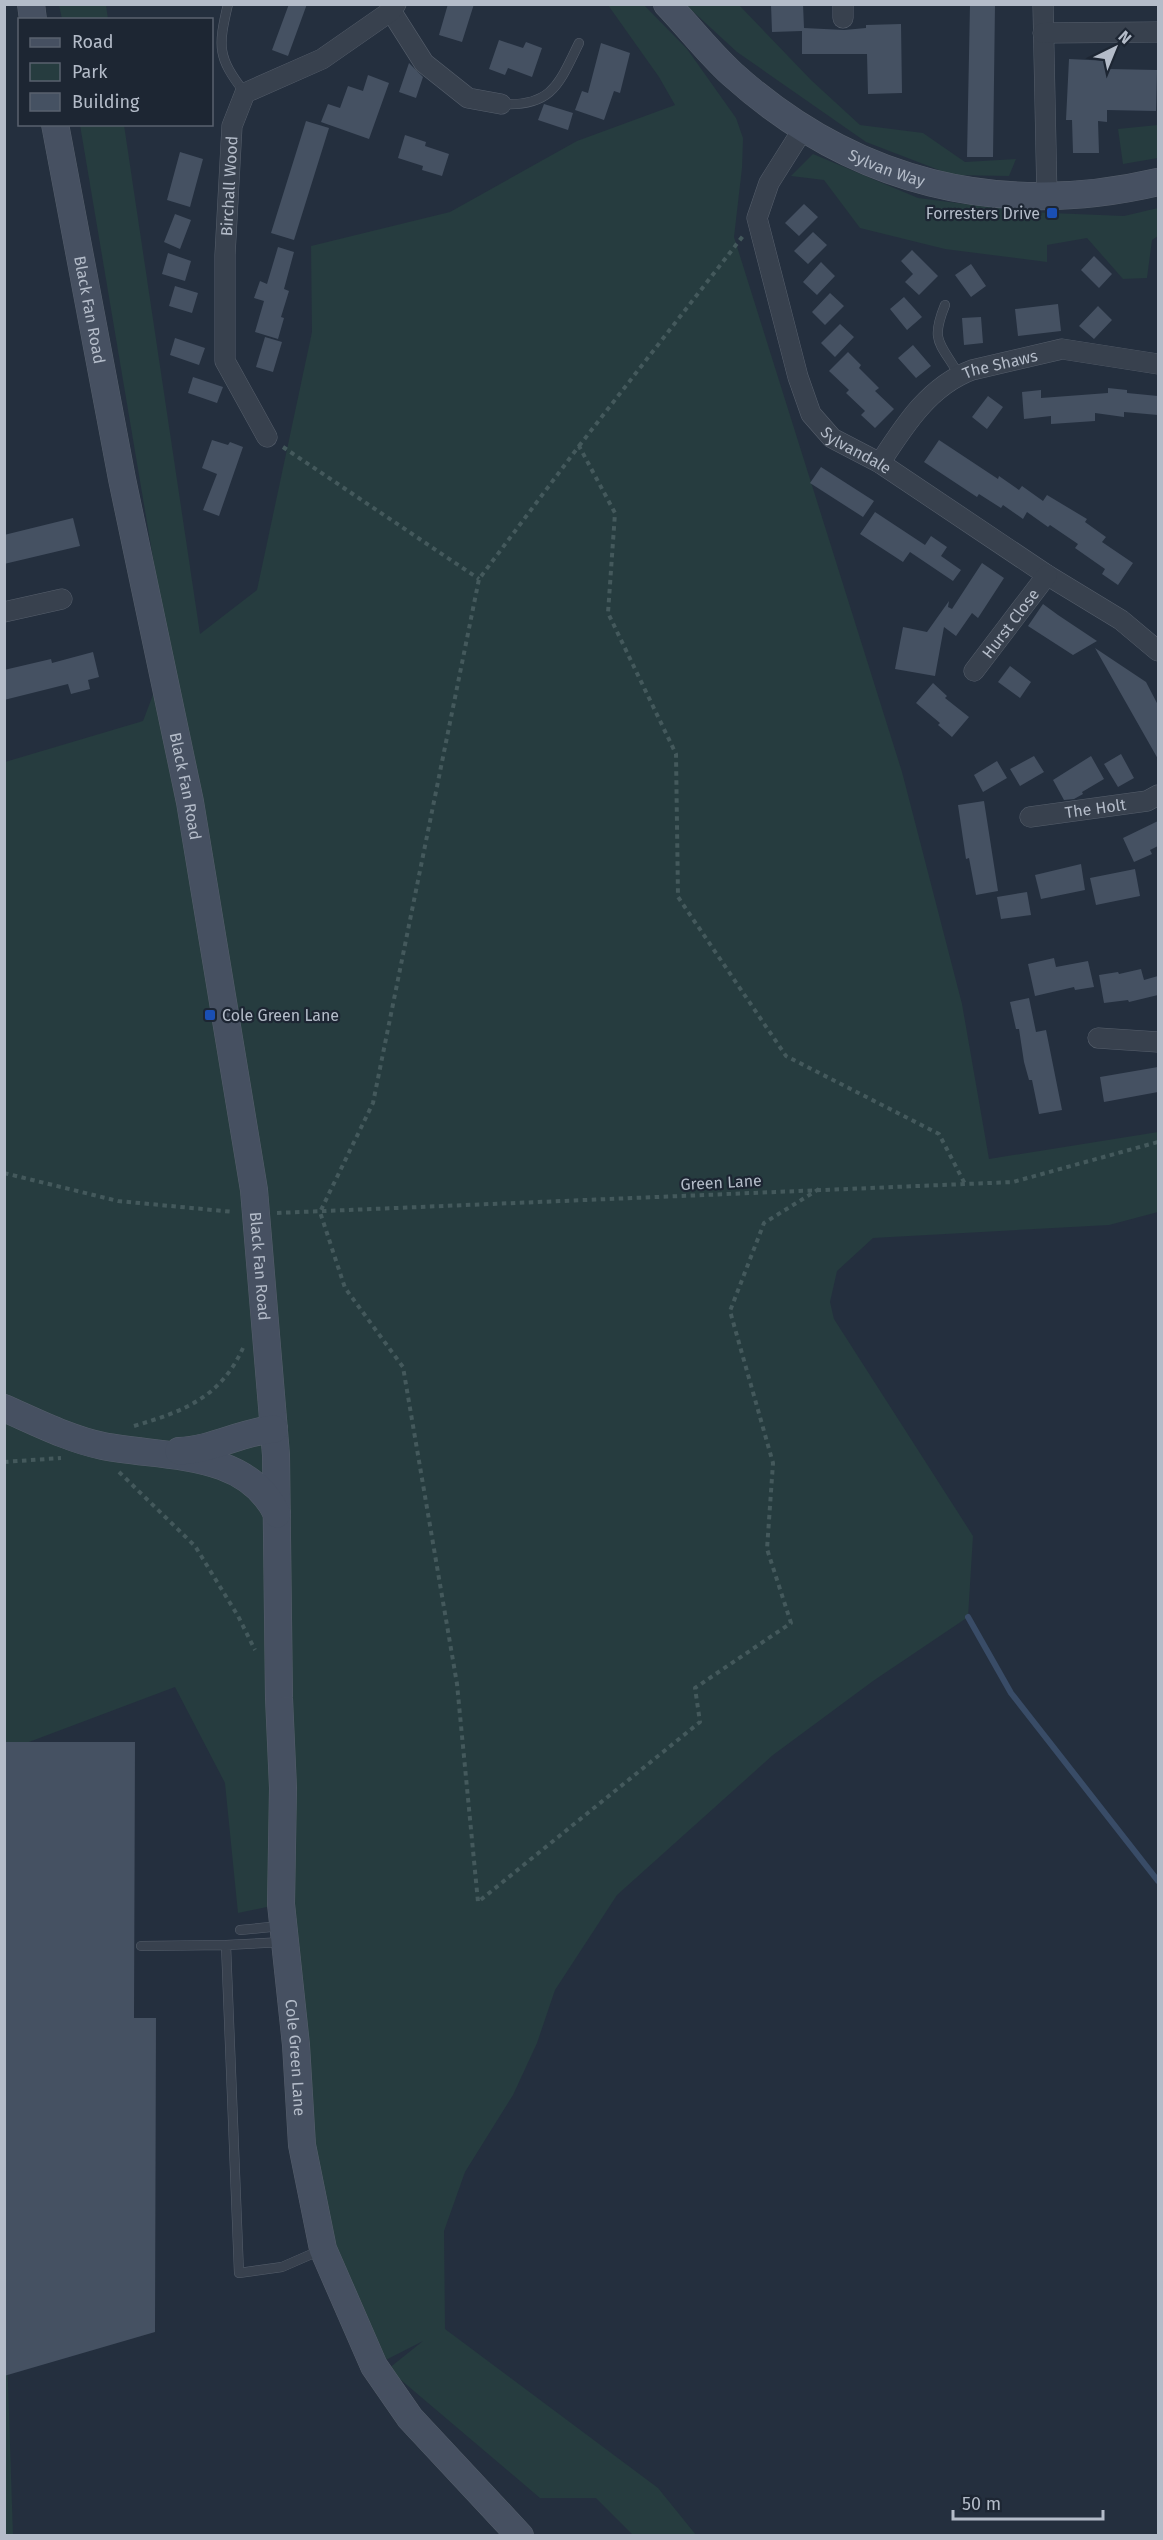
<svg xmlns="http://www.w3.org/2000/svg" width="1163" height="2540" viewBox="0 0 1163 2540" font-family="'Fira Sans',sans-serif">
	<rect width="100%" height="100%" fill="#242f3e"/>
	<path fill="#263c3f" d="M 59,5 L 106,5 L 108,19 L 62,19 Z
		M 608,5 L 644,5 L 687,49 L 736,118 L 743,138 L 742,168 L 734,237 L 902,772 L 962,1004 L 989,1159 L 1158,1132 L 1158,1212 L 1109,1225 L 873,1238 L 837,1271 L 830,1302 L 834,1319 L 973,1536 L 968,1617 L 873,1681 L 773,1755 L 617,1895 L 555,1990 L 537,2043 L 513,2095 L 465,2172 L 444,2231 L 445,2329 L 658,2488 L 696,2535 L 633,2535 L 596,2498 L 540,2498 L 388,2369 L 423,2341 L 374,2366 L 323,2249 L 281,1904 L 238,1913 L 225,1783 L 175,1687 L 5,1751 L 5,762 L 143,721 L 169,653 L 80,125 L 124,125 L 200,634 L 257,590 L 312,332 L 311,246 L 450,212 L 577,141 L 675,105 L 659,77 Z
		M 686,5 L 739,5 L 811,80 L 860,125 L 923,133 L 965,162 L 1016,159 L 1009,176 L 952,175 L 866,142 L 737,52 Z
		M 1158,125 L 1158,158 L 1123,164 L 1118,129 Z
		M 813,154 L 918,198 L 1027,212 L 1124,216 L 1158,208 L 1158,236 L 1152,240 L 1147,278 L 1123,279 L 1087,238 L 1047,245 L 1047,262 L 945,249 L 860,228 L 824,180 L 791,176 Z
		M 4,2051 L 7,2352 L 13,2536 L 4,2535 Z"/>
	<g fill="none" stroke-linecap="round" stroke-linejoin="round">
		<path stroke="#394c67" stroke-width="6" d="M 968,1617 L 1011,1693 L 1158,1881"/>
	</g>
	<path fill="#455162" d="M 289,4 L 307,4 L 288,56 L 272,50 Z
		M 448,4 L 474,4 L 462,42 L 439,35 Z
		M 771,4 L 803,4 L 804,28 L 844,30 L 866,28 L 866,25 L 901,24 L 902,93 L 868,94 L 867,54 L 802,54 L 802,31 L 772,32 Z
		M 970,4 L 995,4 L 993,157 L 967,157 Z
		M 499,40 L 523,48 L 526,42 L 542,48 L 532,77 L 508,68 L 505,75 L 489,69 Z
		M 601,43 L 630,53 L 620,93 L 614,91 L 604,120 L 575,110 L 582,91 L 588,93 Z
		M 1069,59 L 1110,61 L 1109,69 L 1157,70 L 1156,111 L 1107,110 L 1107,122 L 1098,121 L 1099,153 L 1073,153 L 1072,120 L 1066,120 Z
		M 409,63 L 423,77 L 416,98 L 399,92 Z
		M 368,75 L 389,83 L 369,139 L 321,122 L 328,104 L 340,108 L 348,86 L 363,91 Z
		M 544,104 L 573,113 L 568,130 L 538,120 Z
		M 306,121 L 329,128 L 294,240 L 271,233 Z
		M 405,135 L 426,142 L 425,146 L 449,154 L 442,176 L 422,170 L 423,166 L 398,158 Z
		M 180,152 L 203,159 L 190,207 L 167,200 Z
		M 804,204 L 818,217 L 799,236 L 785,223 Z
		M 175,214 L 191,220 L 180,249 L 164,242 Z
		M 813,232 L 827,245 L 808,264 L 794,251 Z
		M 278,247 L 294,252 L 284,289 L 289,291 L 281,317 L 284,318 L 278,339 L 255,332 L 264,301 L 254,298 L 260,281 L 267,284 Z
		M 912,250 L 938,276 L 919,295 L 905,282 L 913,274 L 901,261 Z
		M 168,253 L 191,261 L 185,281 L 162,274 Z
		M 1094,256 L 1112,274 L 1099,288 L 1081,270 Z
		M 821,262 L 835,276 L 817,295 L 803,282 Z
		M 971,264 L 986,286 L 971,297 L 955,275 Z
		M 175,286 L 198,293 L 192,313 L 169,306 Z
		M 830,293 L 844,306 L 825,325 L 812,312 Z
		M 904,297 L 922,317 L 907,330 L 890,309 Z
		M 1058,304 L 1061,331 L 1018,336 L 1015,309 Z
		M 1098,306 L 1112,320 L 1094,339 L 1079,326 Z
		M 981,317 L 983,343 L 964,345 L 962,318 Z
		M 840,324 L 854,337 L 835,357 L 821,343 Z
		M 265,337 L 282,342 L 273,372 L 256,367 Z
		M 175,338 L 205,348 L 199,365 L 170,355 Z
		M 913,345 L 931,366 L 916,378 L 898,358 Z
		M 848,352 L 861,365 L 859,368 L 879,388 L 875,391 L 894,409 L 875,428 L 861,415 L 865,411 L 846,393 L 849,390 L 829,371 Z
		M 193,377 L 223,387 L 217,403 L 188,393 Z
		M 1108,388 L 1127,390 L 1127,393 L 1158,396 L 1158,415 L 1124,412 L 1124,417 L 1095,413 L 1095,421 L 1051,424 L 1051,416 L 1024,419 L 1022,392 L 1041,390 L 1041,398 L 1108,393 Z
		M 988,396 L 1003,407 L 987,429 L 972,417 Z
		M 212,440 L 228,445 L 230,442 L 243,447 L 219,516 L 203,510 L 217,474 L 202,468 Z
		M 939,440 L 998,479 L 999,476 L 1019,490 L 1022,486 L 1043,501 L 1047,495 L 1087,519 L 1085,522 L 1106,537 L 1102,542 L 1133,563 L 1118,585 L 1102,574 L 1105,569 L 1075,548 L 1078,544 L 1050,525 L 1048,527 L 1027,512 L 1023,519 L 1003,505 L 1001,508 L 979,494 L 977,497 L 924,462 Z
		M 821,467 L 874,501 L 863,517 L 810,483 Z
		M 875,512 L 925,545 L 931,536 L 947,547 L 941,556 L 961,570 L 953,581 L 910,552 L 903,562 L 860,534 Z
		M 73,518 L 80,546 L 4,564 L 4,535 Z
		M 982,563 L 1004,578 L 978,618 L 972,613 L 956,636 L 944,627 L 935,676 L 895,669 L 903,627 L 927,632 L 949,601 L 948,607 L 952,609 Z
		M 1043,604 L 1058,615 L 1097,641 L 1073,655 L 1028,626 Z
		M 1095,648 L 1146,682 L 1158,705 L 1158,759 Z
		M 93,652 L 99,677 L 88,680 L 90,689 L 71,694 L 68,684 L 4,700 L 4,670 L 51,659 L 52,663 Z
		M 1010,666 L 1031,682 L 1020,698 L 998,682 Z
		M 933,683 L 947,696 L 945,698 L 969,717 L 952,737 L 938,725 L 940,723 L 916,703 Z
		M 1121,754 L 1134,778 L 1118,787 L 1104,764 Z
		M 1034,756 L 1044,772 L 1020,786 L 1010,769 Z
		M 1091,756 L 1104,779 L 1082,792 L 1083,794 L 1074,799 L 1064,800 L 1053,780 Z
		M 997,761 L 1007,778 L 983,792 L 974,775 Z
		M 984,801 L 998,891 L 976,895 L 969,858 L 966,859 L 958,805 Z
		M 1158,821 L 1158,846 L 1150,850 L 1152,854 L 1134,862 L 1123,838 Z
		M 1081,864 L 1085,890 L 1041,899 L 1035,875 Z
		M 1135,869 L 1140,896 L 1096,905 L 1090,878 Z
		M 1027,892 L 1031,915 L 1001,919 L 997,897 Z
		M 1054,958 L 1056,967 L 1088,961 L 1094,987 L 1075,990 L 1074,987 L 1035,996 L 1028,964 Z
		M 1141,969 L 1144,980 L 1158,976 L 1158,995 L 1129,1002 L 1128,1000 L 1104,1003 L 1099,975 L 1118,972 L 1119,974 Z
		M 1029,998 L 1036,1032 L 1046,1030 L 1062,1110 L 1039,1114 L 1032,1080 L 1029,1080 L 1024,1062 L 1019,1029 L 1016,1029 L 1010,1002 Z
		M 1158,1067 L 1158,1092 L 1104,1102 L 1100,1077 Z
		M 4,1742 L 135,1742 L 134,2018 L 156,2018 L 155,2332 L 4,2376 Z"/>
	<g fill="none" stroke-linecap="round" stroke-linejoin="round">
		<g stroke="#565f6c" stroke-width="10">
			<path id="lane" d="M 228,4 C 218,47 217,57 245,93
				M 501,104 C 552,107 559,84 579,43
				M 945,305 C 930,342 940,342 959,375
				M 240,1930 L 281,1926
				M 226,1945 L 284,1942
				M 141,1946 L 226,1945 L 239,2273 L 282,2267 L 321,2250"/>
		</g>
		<g stroke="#565f6c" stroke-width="21">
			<g id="street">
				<path d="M 1043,4 L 1047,198"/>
				<path d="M 391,11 L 424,63 L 468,98 L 501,104"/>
				<path d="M 843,18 L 843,4"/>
				<path d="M 1043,33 L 1158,32"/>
				<path id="s1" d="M 803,129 L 769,183 L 757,218 L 798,377 L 811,414 L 832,438 L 880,463 L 1047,575 L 1121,620 L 1158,651"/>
				<path id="s2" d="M 267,437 L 225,361 L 225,255 L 232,126 L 245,93 L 322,59 L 391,11 L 396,4"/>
				<path id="s3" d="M 880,463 C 904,426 929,386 972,370 L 1062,349 L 1158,364"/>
				<path d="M 4,612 L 62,599"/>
				<path id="s4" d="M 974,671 L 1047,575"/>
				<path id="s5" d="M 1030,817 L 1147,801 L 1158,795"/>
				<path d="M 1098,1038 L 1158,1042"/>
			</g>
		</g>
		<g stroke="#565f6c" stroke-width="28">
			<g id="secondary">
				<path d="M 31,4 L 33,20"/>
				<path id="s6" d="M 667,4 C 689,27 709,53 732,74 C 853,183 1000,219 1158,182"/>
				<path id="s7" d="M 55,124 L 122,479 L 190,802 L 254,1190 L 276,1455 L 279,1698 L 283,1788 L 281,1904 L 296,2045 L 302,2145 L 323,2249 L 374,2366 L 410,2418 L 520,2536"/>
				<path d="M 4,1408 C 36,1422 69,1439 103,1446 C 163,1458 246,1449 277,1514"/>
				<path d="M 179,1451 C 212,1450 241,1432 274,1429"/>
			</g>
		</g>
		<path stroke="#44595c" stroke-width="4" stroke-dasharray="4.5 4.5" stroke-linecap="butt" d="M 579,446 L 743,236
			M 283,447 L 479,579
			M 4,1173 L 118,1201 L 234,1212
			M 819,1189 L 764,1223 L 730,1311 L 773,1463 L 767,1549 L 791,1623 L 695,1688 L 700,1722 L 478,1902 L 457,1684 L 403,1367 L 345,1288 L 320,1212 L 373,1103 L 479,579 L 579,446 L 615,513 L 608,613 L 676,754 L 678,897 L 786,1056 L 939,1134 L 965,1184
			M 277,1213 L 1013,1182 L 1158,1142
			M 134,1426 C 184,1411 220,1398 243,1348
			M 4,1462 L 61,1458
			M 119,1472 L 195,1546 L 238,1616 L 255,1650"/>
		<use href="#lane" stroke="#38414e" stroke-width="9"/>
		<use href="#street" stroke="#38414e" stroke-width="20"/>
		<use href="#secondary" stroke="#465061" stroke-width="27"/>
	</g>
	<g fill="#1a4fb4" stroke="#1d2633" stroke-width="2">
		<rect x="1046" y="207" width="12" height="12" rx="3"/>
		<rect x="204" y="1009" width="12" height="12" rx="3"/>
	</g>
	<g text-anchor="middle" stroke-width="4.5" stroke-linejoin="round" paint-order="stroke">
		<g font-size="16" fill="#b4bcc9" stroke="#1d2633">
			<text dy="6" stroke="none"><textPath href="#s6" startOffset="278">Sylvan Way</textPath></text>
			<text dy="6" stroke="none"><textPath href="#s2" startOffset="262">Birchall Wood</textPath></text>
			<text dy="6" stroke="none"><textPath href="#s7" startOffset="189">Black Fan Road</textPath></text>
			<text dy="6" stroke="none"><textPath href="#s3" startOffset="162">The Shaws</textPath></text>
			<text dy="6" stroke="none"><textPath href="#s1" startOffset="363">Sylvandale</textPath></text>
			<text dy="6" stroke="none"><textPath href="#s4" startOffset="60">Hurst Close</textPath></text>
			<text dy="6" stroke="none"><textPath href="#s7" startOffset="675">Black Fan Road</textPath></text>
			<text dy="6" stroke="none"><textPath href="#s5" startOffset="66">The Holt</textPath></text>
			<text transform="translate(721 1182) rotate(-3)" y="6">Green Lane</text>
			<text dy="6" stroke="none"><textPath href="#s7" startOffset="1161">Black Fan Road</textPath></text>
			<text dy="6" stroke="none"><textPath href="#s7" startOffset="1954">Cole Green Lane</textPath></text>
		</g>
		<g font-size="16" fill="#b4bcc9" stroke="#1d2633" text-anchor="end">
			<text x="1040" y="219">Forresters Drive</text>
			<text x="222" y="1021" text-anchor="start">Cole Green Lane</text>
		</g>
	</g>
	<rect width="1163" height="2540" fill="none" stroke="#b4bcc9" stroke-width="12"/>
	<rect x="18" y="18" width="195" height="108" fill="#1d2633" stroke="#59626f" stroke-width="1.5"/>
	<rect x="30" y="38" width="30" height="9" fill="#465061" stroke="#59626f" stroke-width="1.5"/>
	<text x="72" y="48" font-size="18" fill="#b4bcc9">Road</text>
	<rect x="30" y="63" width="30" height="18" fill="#263c3f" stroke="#59626f" stroke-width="1.5"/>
	<text x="72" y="78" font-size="18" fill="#b4bcc9">Park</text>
	<rect x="30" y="93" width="30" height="18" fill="#455162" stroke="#59626f" stroke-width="1.5"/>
	<text x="72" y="108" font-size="18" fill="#b4bcc9">Building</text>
	<g transform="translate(1115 48) rotate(43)" stroke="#1d2633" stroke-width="4.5" paint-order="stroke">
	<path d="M0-4.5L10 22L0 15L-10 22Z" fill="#b4bcc9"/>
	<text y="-9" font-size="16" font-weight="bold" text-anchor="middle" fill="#b4bcc9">N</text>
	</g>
	<path d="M953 2510v9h150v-9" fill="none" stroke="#b4bcc9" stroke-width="3"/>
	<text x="962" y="2510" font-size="18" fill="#b4bcc9" stroke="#1d2633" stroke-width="4.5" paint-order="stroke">50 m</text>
</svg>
